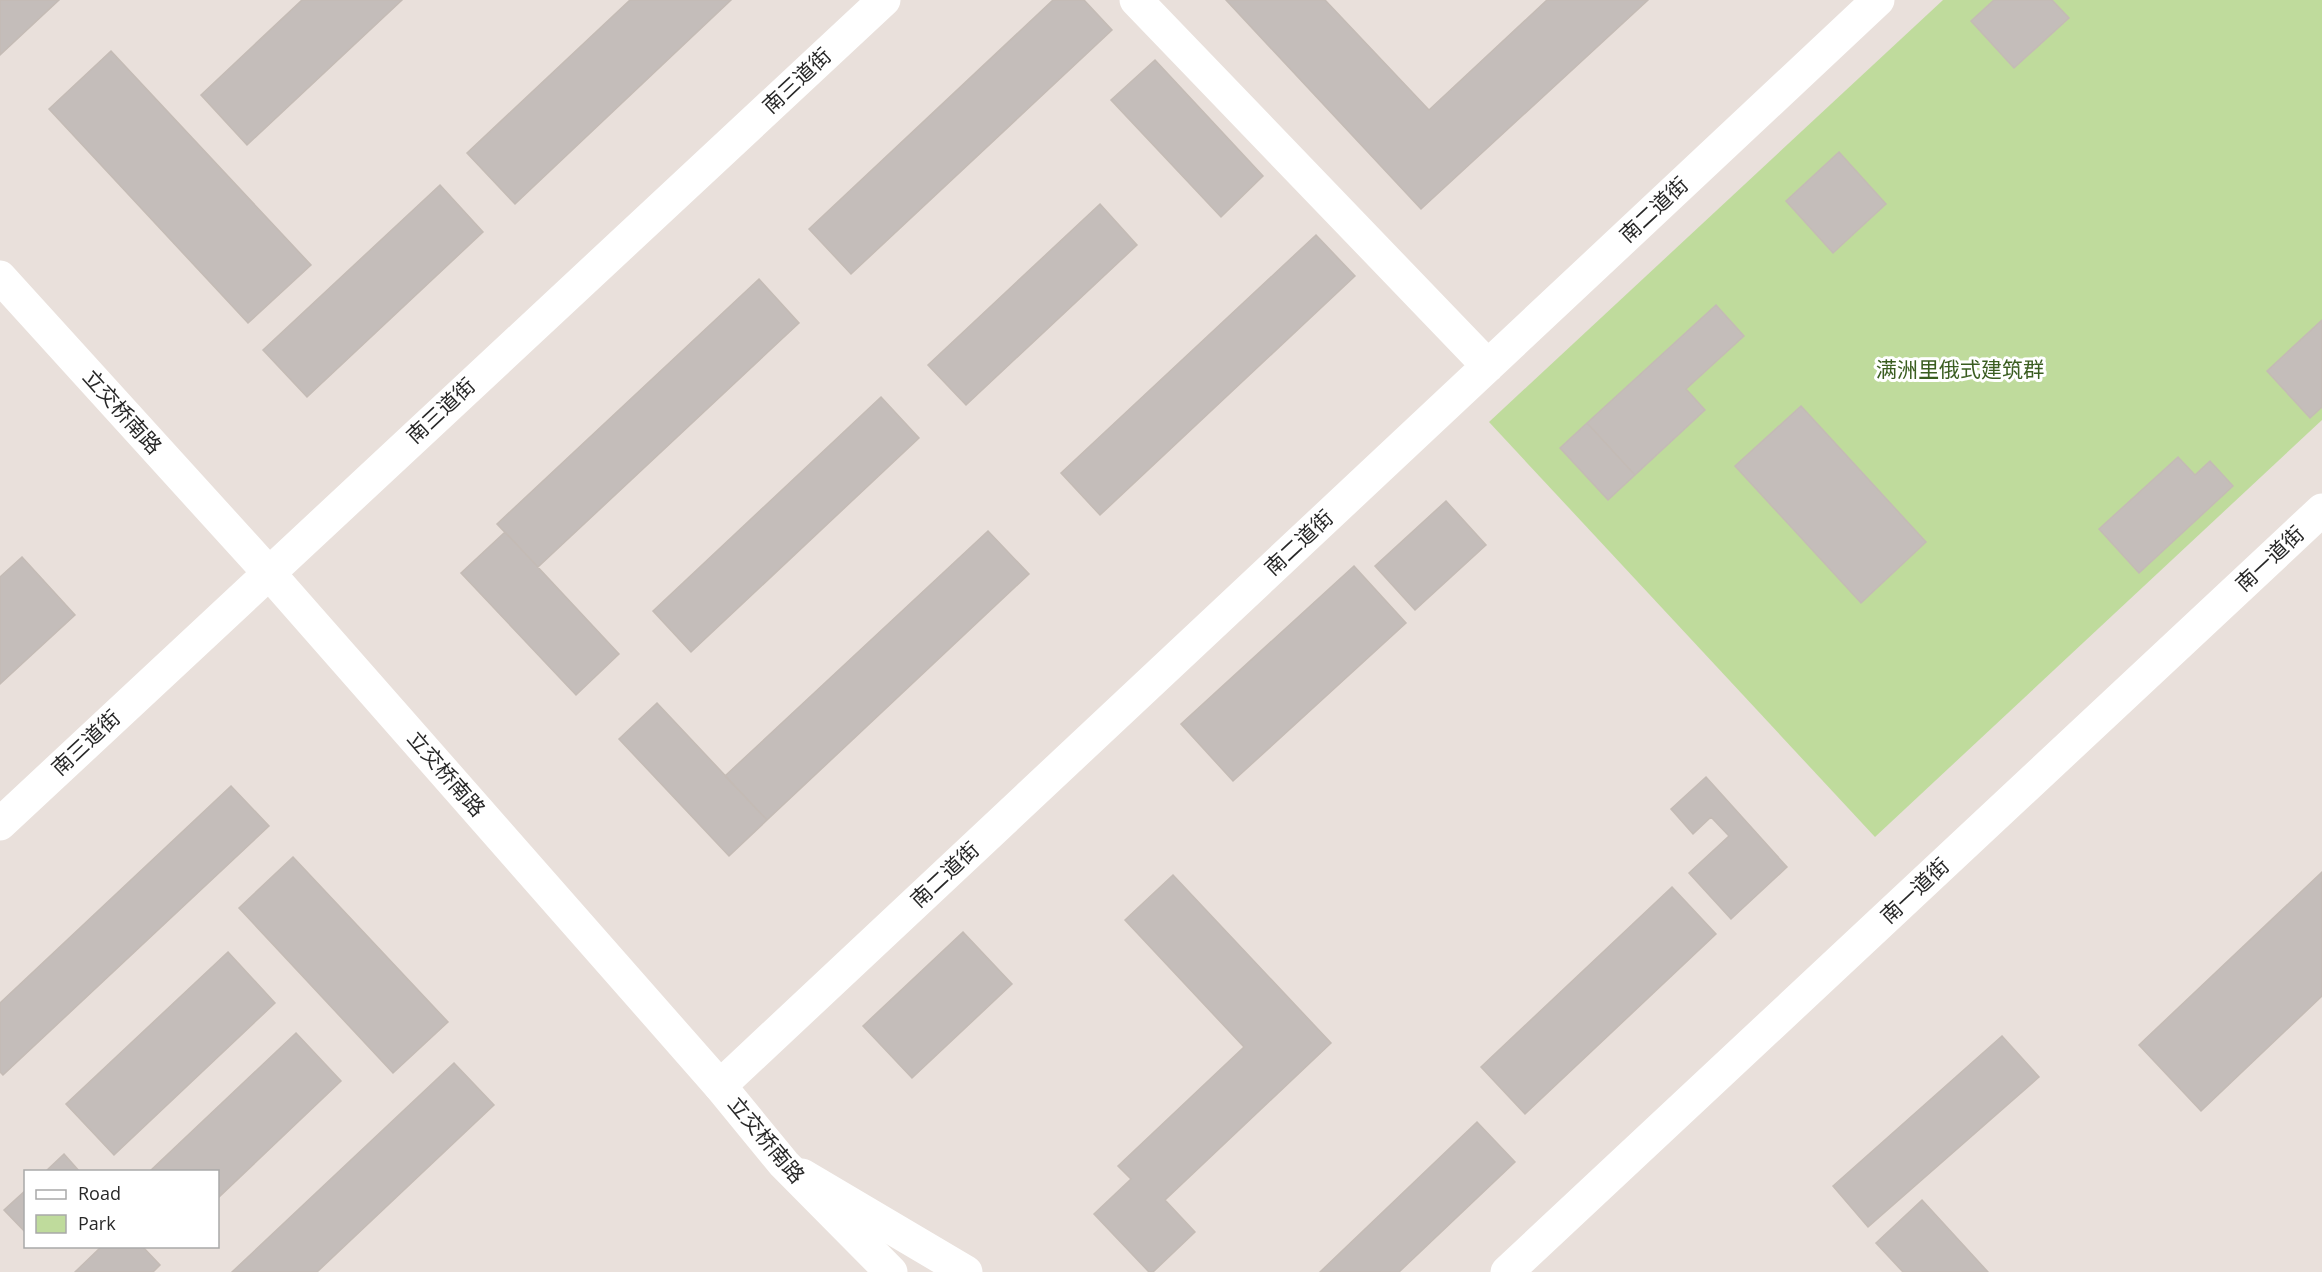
<svg xmlns="http://www.w3.org/2000/svg" width="2322" height="1272" viewBox="0 0 2322 1272" font-family="'Open Sans','Noto Sans SC',sans-serif">
	<rect width="100%" height="100%" fill="#e9e0db"/>
	<path fill="#bfdb9c" d="M 1943,0 L 2322,0 L 2322,420 L 1875,837 L 1489,422 Z"/>
	<path fill="#c4bdba" stroke="#c4bbb5" stroke-width="1.5" d="M 0,0 L 59,0 L 0,55 Z
		M 302,0 L 402,0 L 247,145 L 201,95 Z
		M 630,0 L 731,0 L 515,204 L 467,153 Z
		M 1053,0 L 1084,0 L 1112,30 L 851,274 L 809,229 Z
		M 1226,0 L 1325,0 L 1429,110 L 1547,0 L 1648,0 L 1421,209 Z
		M 1994,0 L 2052,0 L 2069,18 L 2014,68 L 1971,21 Z
		M 111,51 L 311,265 L 248,323 L 49,109 Z
		M 1155,60 L 1263,176 L 1221,217 L 1111,100 Z
		M 1839,152 L 1886,204 L 1833,253 L 1786,201 Z
		M 440,185 L 483,232 L 307,397 L 263,350 Z
		M 1100,204 L 1137,245 L 966,405 L 928,365 Z
		M 1316,235 L 1355,276 L 1100,515 L 1061,473 Z
		M 759,279 L 799,323 L 538,567 L 497,524 Z
		M 1716,305 L 1744,336 L 1686,389 L 1705,410 L 1635,475 L 1587,423 Z
		M 2322,320 L 2322,407 L 2310,418 L 2267,371 Z
		M 881,397 L 919,438 L 691,652 L 653,611 Z
		M 1801,406 L 1926,542 L 1861,603 L 1735,466 Z
		M 1587,423 L 1635,475 L 1608,500 L 1560,448 Z
		M 2178,457 L 2195,475 L 2210,461 L 2233,486 L 2139,573 L 2099,529 Z
		M 1446,501 L 1486,545 L 1415,610 L 1375,566 Z
		M 988,531 L 1029,574 L 767,820 L 725,776 Z
		M 505,532 L 619,654 L 576,695 L 461,573 Z
		M 22,557 L 75,615 L 0,684 L 0,577 Z
		M 1354,566 L 1406,623 L 1233,781 L 1181,724 Z
		M 657,703 L 767,820 L 729,856 L 619,739 Z
		M 1706,777 L 1787,867 L 1731,919 L 1689,873 L 1729,836 L 1711,817 L 1693,834 L 1671,809 Z
		M 231,786 L 269,826 L 3,1075 L 0,1072 L 0,1003 Z
		M 293,857 L 448,1022 L 393,1073 L 239,908 Z
		M 2322,872 L 2322,996 L 2201,1111 L 2139,1045 Z
		M 1173,875 L 1331,1043 L 1165,1200 L 1195,1232 L 1153,1272 L 1149,1272 L 1094,1214 L 1131,1179 L 1118,1166 L 1244,1047 L 1125,920 Z
		M 1672,887 L 1716,934 L 1525,1114 L 1481,1067 Z
		M 963,932 L 1012,984 L 912,1078 L 863,1026 Z
		M 228,952 L 275,1003 L 114,1155 L 66,1104 Z
		M 296,1033 L 341,1081 L 218,1198 L 218,1172 L 149,1172 Z
		M 2002,1036 L 2039,1077 L 1868,1227 L 1833,1186 Z
		M 454,1063 L 494,1105 L 317,1272 L 232,1272 Z
		M 1477,1122 L 1515,1162 L 1399,1272 L 1320,1272 Z
		M 64,1154 L 80,1172 L 45,1172 Z
		M 26,1190 L 26,1233 L 4,1210 Z
		M 1922,1200 L 1988,1272 L 1903,1272 L 1876,1243 Z
		M 102,1246 L 142,1246 L 160,1265 L 153,1272 L 75,1272 Z"/>
	<g fill="none" stroke-linecap="round" stroke-linejoin="round">
		<path stroke="#fff" stroke-width="33" d="M 1136,0 L 1488,366
			M 0,824 L 884,0
			M 720,1086 L 1878,0
			M 802,1175 L 966,1272
			M 1507,1272 L 2322,510"/>
		<path stroke="#fff" stroke-width="33" d="M 0,277 L 268,572 L 720,1086 L 784,1164 L 891,1272"/>
	</g>
	<g text-anchor="middle" stroke-width="6" stroke-linejoin="round" paint-order="stroke">
		<g font-size="21" fill="#282828" stroke="#fff">
			<text transform="translate(797 81) rotate(-43)" y="7">南三道街</text>
			<text transform="translate(1654 210) rotate(-43)" y="7">南二道街</text>
			<text transform="translate(441 411) rotate(-43)" y="7">南三道街</text>
			<text transform="translate(122 412) rotate(48)" y="7">立交桥南路</text>
			<text transform="translate(1299 543) rotate(-43)" y="7">南二道街</text>
			<text transform="translate(2270 559) rotate(-43)" y="7">南一道街</text>
			<text transform="translate(86 743) rotate(-43)" y="7">南三道街</text>
			<text transform="translate(446 774) rotate(49)" y="7">立交桥南路</text>
			<text transform="translate(945 875) rotate(-43)" y="7">南二道街</text>
			<text transform="translate(1915 891) rotate(-43)" y="7">南一道街</text>
			<text transform="translate(766 1140) rotate(50)" y="7">立交桥南路</text>
		</g>
		<g font-size="21" fill="#3a5d20" stroke="#fff">
			<text x="1960" y="377">满洲里俄式建筑群</text>
		</g>
	</g>
	<rect x="24" y="1170" width="195" height="78" fill="#ffffff" stroke="#a9a9a9" stroke-width="1.5"/>
	<rect x="36" y="1190" width="30" height="9" fill="#ffffff" stroke="#a9a9a9" stroke-width="1.5"/>
	<text x="78" y="1200" font-size="18" fill="#282828">Road</text>
	<rect x="36" y="1215" width="30" height="18" fill="#bfdb9c" stroke="#a9a9a9" stroke-width="1.5"/>
	<text x="78" y="1230" font-size="18" fill="#282828">Park</text>
</svg>
